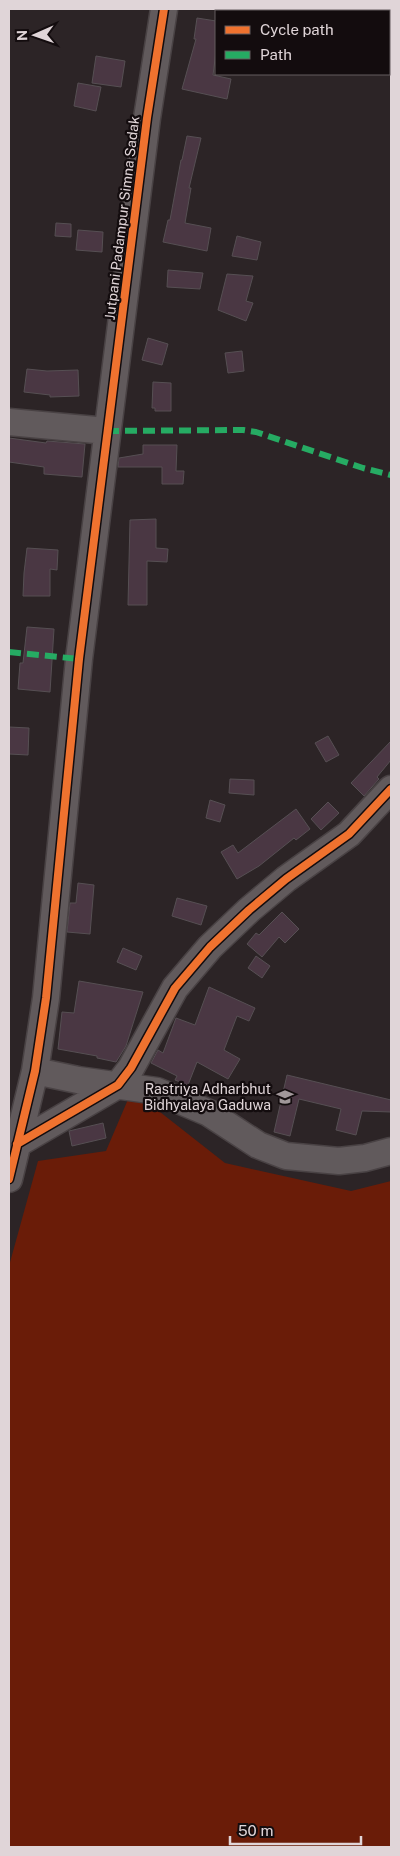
<svg xmlns="http://www.w3.org/2000/svg" width="400" height="1856" viewBox="0 0 400 1856" font-family="'Public Sans',sans-serif">
	<rect width="100%" height="100%" fill="#2c2426"/>
	<path fill="#6a1c08" d="M 132,1090 L 225,1163 L 351,1191 L 391,1181 L 391,1847 L 9,1847 L 9,1266 L 38,1161 L 106,1151 Z"/>
	<path fill="#4a3743" stroke="#564f53" d="M 197,18 L 216,21 L 216,51 L 213,75 L 231,79 L 227,99 L 182,89 L 196,39 L 194,39 Z
		M 96,56 L 125,61 L 121,87 L 92,83 Z
		M 78,83 L 101,87 L 96,111 L 74,106 Z
		M 187,136 L 201,138 L 189,188 L 191,188 L 185,223 L 211,228 L 207,251 L 163,242 L 168,220 L 170,220 L 181,160 L 182,160 Z
		M 56,223 L 71,224 L 71,237 L 55,236 Z
		M 78,230 L 103,232 L 102,252 L 76,250 Z
		M 237,236 L 261,242 L 257,260 L 232,256 Z
		M 168,270 L 203,273 L 200,289 L 167,287 Z
		M 227,274 L 253,276 L 246,301 L 253,303 L 246,321 L 218,310 Z
		M 148,338 L 168,344 L 162,365 L 142,360 Z
		M 242,351 L 244,371 L 228,373 L 225,353 Z
		M 27,369 L 47,371 L 78,370 L 79,396 L 50,397 L 50,395 L 24,392 Z
		M 153,382 L 171,383 L 171,411 L 155,411 L 155,408 L 152,408 Z
		M 9,438 L 46,443 L 47,441 L 85,444 L 82,477 L 44,474 L 44,467 L 9,462 Z
		M 143,445 L 177,445 L 176,471 L 184,471 L 183,484 L 162,484 L 162,467 L 118,467 L 119,458 L 143,454 Z
		M 156,519 L 156,548 L 168,549 L 167,562 L 147,561 L 147,605 L 128,605 L 130,520 Z
		M 27,548 L 58,550 L 57,570 L 50,569 L 50,596 L 23,596 L 24,573 Z
		M 27,627 L 54,629 L 50,692 L 18,689 L 20,663 L 23,663 Z
		M 9,727 L 29,728 L 28,755 L 9,754 Z
		M 328,736 L 339,755 L 326,762 L 315,743 Z
		M 391,741 L 391,760 L 377,777 L 379,779 L 364,796 L 351,783 Z
		M 230,779 L 254,780 L 254,795 L 229,793 Z
		M 210,800 L 225,805 L 220,822 L 206,818 Z
		M 328,802 L 339,813 L 321,830 L 311,819 Z
		M 296,809 L 310,829 L 296,840 L 294,838 L 259,866 L 237,879 L 221,852 L 233,845 L 238,853 Z
		M 78,883 L 94,885 L 90,934 L 67,932 L 70,903 L 76,903 Z
		M 177,898 L 207,906 L 201,925 L 172,916 Z
		M 282,912 L 299,929 L 285,943 L 279,937 L 262,957 L 247,944 L 256,933 L 259,935 Z
		M 123,948 L 142,956 L 136,970 L 117,962 Z
		M 256,956 L 270,966 L 262,978 L 248,968 Z
		M 79,981 L 143,992 L 126,1046 L 116,1062 L 97,1058 L 97,1056 L 58,1049 L 62,1012 L 74,1013 Z
		M 209,987 L 255,1008 L 249,1021 L 237,1016 L 224,1050 L 240,1059 L 228,1079 L 197,1062 L 188,1085 L 175,1080 L 177,1076 L 151,1063 L 158,1050 L 163,1053 L 176,1018 L 195,1025 Z
		M 287,1075 L 391,1100 L 391,1112 L 362,1111 L 356,1135 L 336,1130 L 341,1109 L 299,1099 L 290,1136 L 274,1132 Z
		M 103,1123 L 106,1138 L 72,1146 L 69,1131 Z"/>
	<g fill="none" stroke-linecap="round" stroke-linejoin="round">
		<g stroke="#494244" stroke-width="29">
			<path id="minor" d="M 9,422 L 107,431
				M 35,1071 L 78,1080 L 157,1091 L 209,1113 L 258,1145 L 286,1156 L 339,1161 L 365,1158 L 391,1151
				M 17,1144 L 118,1085 L 131,1068 L 175,988 L 210,947 L 249,910 L 286,879 L 349,834 L 391,789
				M 9,1179 L 35,1071 L 46,998 L 79,659 L 147,118 L 164,9"/>
		</g>
		<use href="#minor" stroke="#615a5c" stroke-width="26"/>
		<path stroke="#26ab63" stroke-width="6" stroke-dasharray="12 6" stroke-linecap="butt" d="M 107,431 L 243,430 L 256,432 L 363,468 L 391,475
			M 9,652 L 79,659"/>
		<g stroke="#130c0e" stroke-width="11">
			<path id="cycleway" d="M 17,1144 L 118,1085 L 131,1068 L 175,988 L 210,947 L 249,910 L 286,879 L 349,834 L 391,789
				M 9,1179 L 35,1071 L 46,998 L 79,659 L 147,118 L 164,9"/>
		</g>
		<use href="#cycleway" stroke="#ef722f" stroke-width="8"/>
	</g>
	<defs>
		<g id="school-bare" transform="scale(1.35)"><path d="M0-5L7-2L0 1L-7-2ZM-4 1L0 2.5L4 1V4Q0 6-4 4Z" fill="#a1979a" stroke="#130c0e" stroke-width="2.5" paint-order="stroke"/></g>
	</defs>
	<g fill-rule="evenodd">
		<use href="#school-bare" x="285" y="1097"/>
	</g>
	<g text-anchor="middle" stroke-width="4.5" stroke-linejoin="round" paint-order="stroke">
		<g font-size="14" fill="#e0d5d8" stroke="#130c0e">
			<text transform="translate(122 218) rotate(-83)" y="5">Jutpani Padampur Simna Sadak</text>
		</g>
		<g font-size="14" fill="#e0d5d8" stroke="#130c0e" text-anchor="end">
			<text x="271" y="1094">Rastriya Adharbhut<tspan x="271" dy="16">Bidhyalaya Gaduwa</tspan></text>
		</g>
	</g>
	<rect width="400" height="1856" fill="none" stroke="#e0d5d8" stroke-width="20"/>
	<rect x="215" y="10" width="175" height="65" fill="#130c0e" stroke="#655c5f"/>
	<rect x="225" y="26" width="25" height="8" fill="#ef722f" stroke="#655c5f"/>
	<text x="260" y="35" font-size="15" fill="#e0d5d8">Cycle path</text>
	<rect x="225" y="51" width="25" height="8" fill="#26ab63" stroke="#655c5f"/>
	<text x="260" y="60" font-size="15" fill="#e0d5d8">Path</text>
	<g transform="translate(35 35) rotate(268)" stroke="#130c0e" stroke-width="4" paint-order="stroke">
	<path d="M0-4L9 19L0 12L-9 19Z" fill="#e0d5d8"/>
	<text y="-8" font-size="14" font-weight="bold" text-anchor="middle" fill="#e0d5d8">N</text>
	</g>
	<path d="M230 1836v8h131v-8" fill="none" stroke="#e0d5d8" stroke-width="2.5"/>
	<text x="238" y="1836" font-size="15" fill="#e0d5d8" stroke="#130c0e" stroke-width="4" paint-order="stroke">50 m</text>
</svg>
